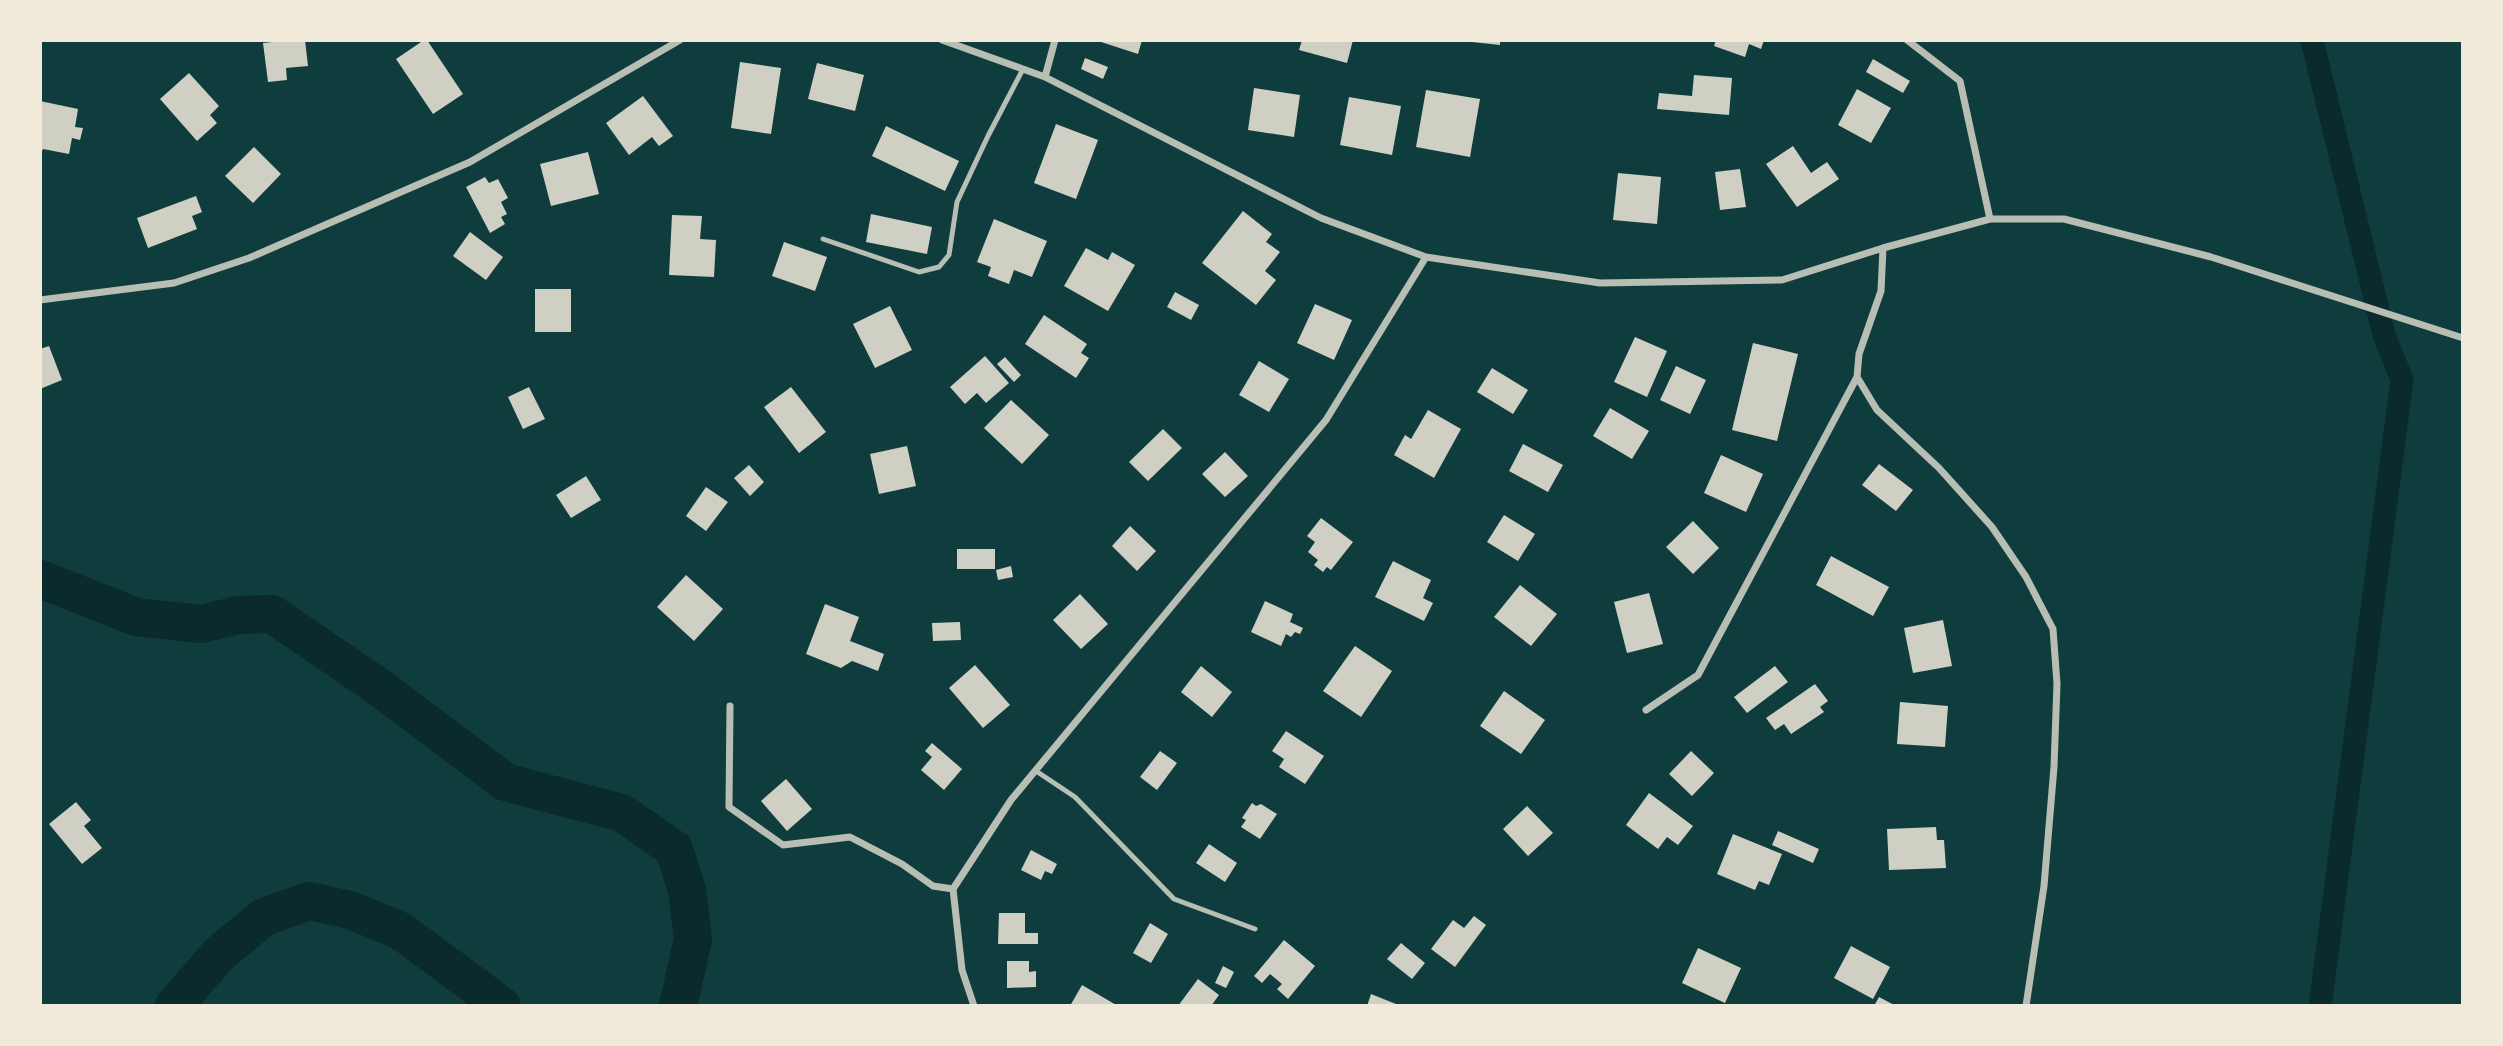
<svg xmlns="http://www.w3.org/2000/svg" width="2503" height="1046" viewBox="0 0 2503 1046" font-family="'Open Sans',sans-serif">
	<rect width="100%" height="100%" fill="#0f3d3e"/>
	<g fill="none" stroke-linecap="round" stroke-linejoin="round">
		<path stroke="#0a2a2b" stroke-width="23" d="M 2312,40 L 2384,335 L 2402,380 L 2320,1006"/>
		<path stroke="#0a2a2b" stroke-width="38" d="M 40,579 L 136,617 L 201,624 L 238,615 L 272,614 L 383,690 L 505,782 L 622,813 L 674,849 L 687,890 L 693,939 L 678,1006
			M 174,1006 L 219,954 L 264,917 L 309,901 L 350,910 L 401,931 L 502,1006"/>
	</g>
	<path fill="#cfcfc3" d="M 291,40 L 305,40 L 308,66 L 286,68 L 287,80 L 268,82 L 263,43 Z
		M 424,40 L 427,40 L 463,94 L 433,114 L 396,59 Z
		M 1095,40 L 1142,40 L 1138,54 Z
		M 1302,40 L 1353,40 L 1347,63 L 1299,50 Z
		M 1472,40 L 1500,40 L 1500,45 L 1472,42 Z
		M 1716,40 L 1764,40 L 1761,49 L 1749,44 L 1745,57 L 1714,46 Z
		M 1085,58 L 1108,67 L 1103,79 L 1081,69 Z
		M 1873,59 L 1910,81 L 1903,93 L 1866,72 Z
		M 740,62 L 781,68 L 771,134 L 731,128 Z
		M 817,63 L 864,75 L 855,111 L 808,99 Z
		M 189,73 L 219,106 L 210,115 L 217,123 L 197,141 L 160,99 Z
		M 1694,75 L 1732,78 L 1729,115 L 1657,109 L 1659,93 L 1692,96 Z
		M 1254,88 L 1300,95 L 1294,137 L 1248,130 Z
		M 1857,89 L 1891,108 L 1871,143 L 1838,125 Z
		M 1426,90 L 1480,99 L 1470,157 L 1416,147 Z
		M 643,96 L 673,136 L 659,146 L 652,137 L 629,155 L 606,123 Z
		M 1349,97 L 1401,106 L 1392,155 L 1340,145 Z
		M 40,101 L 78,109 L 75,127 L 83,128 L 80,140 L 72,138 L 69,154 L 43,149 L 40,155 Z
		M 1056,124 L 1098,140 L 1076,199 L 1034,183 Z
		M 886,126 L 959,161 L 945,191 L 872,156 Z
		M 1793,146 L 1811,173 L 1827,162 L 1839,179 L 1797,207 L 1766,164 Z
		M 254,147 L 281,174 L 253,203 L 225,176 Z
		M 588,152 L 599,194 L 551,206 L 540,164 Z
		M 1740,169 L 1746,207 L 1720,210 L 1715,172 Z
		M 1618,173 L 1661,177 L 1657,224 L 1613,220 Z
		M 485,177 L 489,183 L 498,179 L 508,198 L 501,202 L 507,214 L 501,217 L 505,224 L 490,233 L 466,187 Z
		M 196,196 L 202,212 L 192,216 L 197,229 L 148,248 L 137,218 Z
		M 1243,211 L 1272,234 L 1266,242 L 1280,252 L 1265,271 L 1276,280 L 1256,305 L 1202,263 Z
		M 871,214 L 932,227 L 927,254 L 866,242 Z
		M 672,215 L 702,216 L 700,239 L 716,240 L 714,277 L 669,275 Z
		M 994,219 L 1047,241 L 1032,277 L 1014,270 L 1009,284 L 988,276 L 991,267 L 977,262 Z
		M 470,232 L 503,257 L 486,280 L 453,256 Z
		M 784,242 L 827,257 L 815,291 L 772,276 Z
		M 1086,248 L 1108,260 L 1112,252 L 1135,265 L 1108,311 L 1064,286 Z
		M 535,289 L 571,289 L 571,332 L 535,332 Z
		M 1175,292 L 1199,305 L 1191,320 L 1167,307 Z
		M 1315,304 L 1352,320 L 1334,360 L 1297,343 Z
		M 890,306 L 912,350 L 875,368 L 853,324 Z
		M 1044,315 L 1087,344 L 1081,353 L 1089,358 L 1076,378 L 1025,344 Z
		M 1635,337 L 1667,351 L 1647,397 L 1614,382 Z
		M 1753,343 L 1798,354 L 1777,441 L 1732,430 Z
		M 49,346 L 62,380 L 40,389 L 40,349 Z
		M 985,356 L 1009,383 L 986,403 L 977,393 L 965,404 L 950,387 Z
		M 1005,357 L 1021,375 L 1014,382 L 997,364 Z
		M 1259,361 L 1289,379 L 1269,412 L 1239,395 Z
		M 1676,366 L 1706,380 L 1690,414 L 1660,400 Z
		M 1492,368 L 1528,390 L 1513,414 L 1477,392 Z
		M 529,387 L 545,419 L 523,429 L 508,397 Z
		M 791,387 L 826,432 L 799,453 L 764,407 Z
		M 1011,400 L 1049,435 L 1022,464 L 984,428 Z
		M 1610,408 L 1649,431 L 1632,459 L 1593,436 Z
		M 1428,410 L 1461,429 L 1434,478 L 1394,455 L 1405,435 L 1411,439 Z
		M 1163,429 L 1182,448 L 1148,481 L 1129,462 Z
		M 1523,444 L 1563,465 L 1548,492 L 1509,471 Z
		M 907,446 L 916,486 L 879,494 L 870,454 Z
		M 1225,452 L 1248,476 L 1225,497 L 1202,474 Z
		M 1721,455 L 1763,474 L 1746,512 L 1704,493 Z
		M 1879,464 L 1913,490 L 1896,511 L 1862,485 Z
		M 749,465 L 764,482 L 750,496 L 734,478 Z
		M 586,476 L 601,500 L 571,518 L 556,495 Z
		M 706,487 L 728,502 L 706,531 L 686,516 Z
		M 1504,515 L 1535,534 L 1518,561 L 1487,542 Z
		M 1321,518 L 1353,542 L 1331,570 L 1327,567 L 1323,572 L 1314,565 L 1318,560 L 1308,552 L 1315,542 L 1307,536 Z
		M 1693,521 L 1719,548 L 1693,574 L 1666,547 Z
		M 1130,526 L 1156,551 L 1137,571 L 1112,546 Z
		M 957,549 L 995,549 L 995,569 L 957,569 Z
		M 1831,556 L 1889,587 L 1873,616 L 1816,585 Z
		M 1393,561 L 1431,580 L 1423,598 L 1433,603 L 1424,621 L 1375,597 Z
		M 1011,566 L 1013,577 L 998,580 L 996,570 Z
		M 686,575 L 723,609 L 694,641 L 657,607 Z
		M 1520,585 L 1557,614 L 1531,646 L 1494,617 Z
		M 1649,593 L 1663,644 L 1627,653 L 1614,602 Z
		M 1080,594 L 1108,624 L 1081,649 L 1053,620 Z
		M 1265,601 L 1293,614 L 1290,622 L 1303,628 L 1300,634 L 1295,632 L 1291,637 L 1286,634 L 1281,646 L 1251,632 Z
		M 825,604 L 859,617 L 850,641 L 884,654 L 878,671 L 852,661 L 841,668 L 806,654 Z
		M 1943,620 L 1952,666 L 1913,673 L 1904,628 Z
		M 960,622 L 961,640 L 933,641 L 932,623 Z
		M 1355,646 L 1392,671 L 1361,717 L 1323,691 Z
		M 975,665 L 1010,705 L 983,728 L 949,688 Z
		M 1201,666 L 1232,692 L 1212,717 L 1181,692 Z
		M 1775,666 L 1788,682 L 1747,713 L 1734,697 Z
		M 1815,684 L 1828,701 L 1820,707 L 1824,712 L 1791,734 L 1784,724 L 1775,730 L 1766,718 Z
		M 1504,691 L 1545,720 L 1521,754 L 1480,726 Z
		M 1900,702 L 1948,706 L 1945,747 L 1897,744 Z
		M 1286,731 L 1324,756 L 1305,784 L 1279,767 L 1284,759 L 1272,751 Z
		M 932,743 L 962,769 L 944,790 L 921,770 L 932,757 L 925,751 Z
		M 1160,751 L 1177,763 L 1157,790 L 1140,777 Z
		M 1691,751 L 1714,773 L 1692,796 L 1669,774 Z
		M 786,779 L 812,809 L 787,831 L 761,801 Z
		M 1649,793 L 1693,826 L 1678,845 L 1667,837 L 1658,849 L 1626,825 Z
		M 76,802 L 91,820 L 84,826 L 102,848 L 82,864 L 49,824 Z
		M 1252,803 L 1256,806 L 1261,804 L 1277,814 L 1260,839 L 1241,827 L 1246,820 L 1242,818 Z
		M 1527,806 L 1553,833 L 1528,856 L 1503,829 Z
		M 1936,827 L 1937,840 L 1944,840 L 1946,868 L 1889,870 L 1887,829 Z
		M 1778,831 L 1819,849 L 1813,863 L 1772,845 Z
		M 1733,834 L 1782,854 L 1769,885 L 1759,881 L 1755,890 L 1717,874 Z
		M 1209,844 L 1237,863 L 1225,882 L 1196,863 Z
		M 1031,850 L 1057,864 L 1052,874 L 1045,871 L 1041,880 L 1021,870 Z
		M 999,913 L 1025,913 L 1025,933 L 1038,933 L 1038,944 L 998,944 Z
		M 1474,916 L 1486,925 L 1455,967 L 1431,949 L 1453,920 L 1464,928 Z
		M 1150,923 L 1168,934 L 1151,963 L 1133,953 Z
		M 1284,940 L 1315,966 L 1288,999 L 1277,989 L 1282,984 L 1270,974 L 1262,983 L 1254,976 Z
		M 1401,943 L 1425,963 L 1412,979 L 1387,959 Z
		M 1851,946 L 1890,967 L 1873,999 L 1834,978 Z
		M 1698,948 L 1741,968 L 1725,1003 L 1682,983 Z
		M 1007,961 L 1029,961 L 1029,972 L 1036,971 L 1036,987 L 1007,988 Z
		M 1223,966 L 1234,972 L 1226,988 L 1215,983 Z
		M 1198,979 L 1219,995 L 1211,1006 L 1178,1006 Z
		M 1082,985 L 1118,1006 L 1070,1006 Z
		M 1371,994 L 1401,1006 L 1367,1006 Z
		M 1879,997 L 1896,1006 L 1874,1006 Z"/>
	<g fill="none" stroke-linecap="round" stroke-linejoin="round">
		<path stroke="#b8beb3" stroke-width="5" d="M 823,239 L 919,272 L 939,267 L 949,255 L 957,202 L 988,136 L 1023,69
			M 1036,771 L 1075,797 L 1174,899 L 1255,929"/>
		<path stroke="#b8beb3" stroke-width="7" d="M 942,40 L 1045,77 L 1321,218 L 1426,257 L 1600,283 L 1782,280 L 1883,248 L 1990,219 L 2064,219 L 2211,257 L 2463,338
			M 1907,40 L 1960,81 L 1990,219
			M 1045,77 L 1055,40
			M 1883,248 L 1881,291 L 1859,354 L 1857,377 L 1877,410 L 1939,468 L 1992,527 L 2026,577 L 2053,629 L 2057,684 L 2054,767 L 2044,886 L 2026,1006
			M 40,300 L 174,283 L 249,258 L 470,162 L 680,40
			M 730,706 L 729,807 L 783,845 L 850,837 L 902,864 L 933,886 L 953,889
			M 1646,710 L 1698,675 L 1857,377
			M 974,1006 L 962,970 L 953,889 L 1011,800 L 1326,420 L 1426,257"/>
	</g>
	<rect width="2503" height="1046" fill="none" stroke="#f1e9da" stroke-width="84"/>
</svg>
